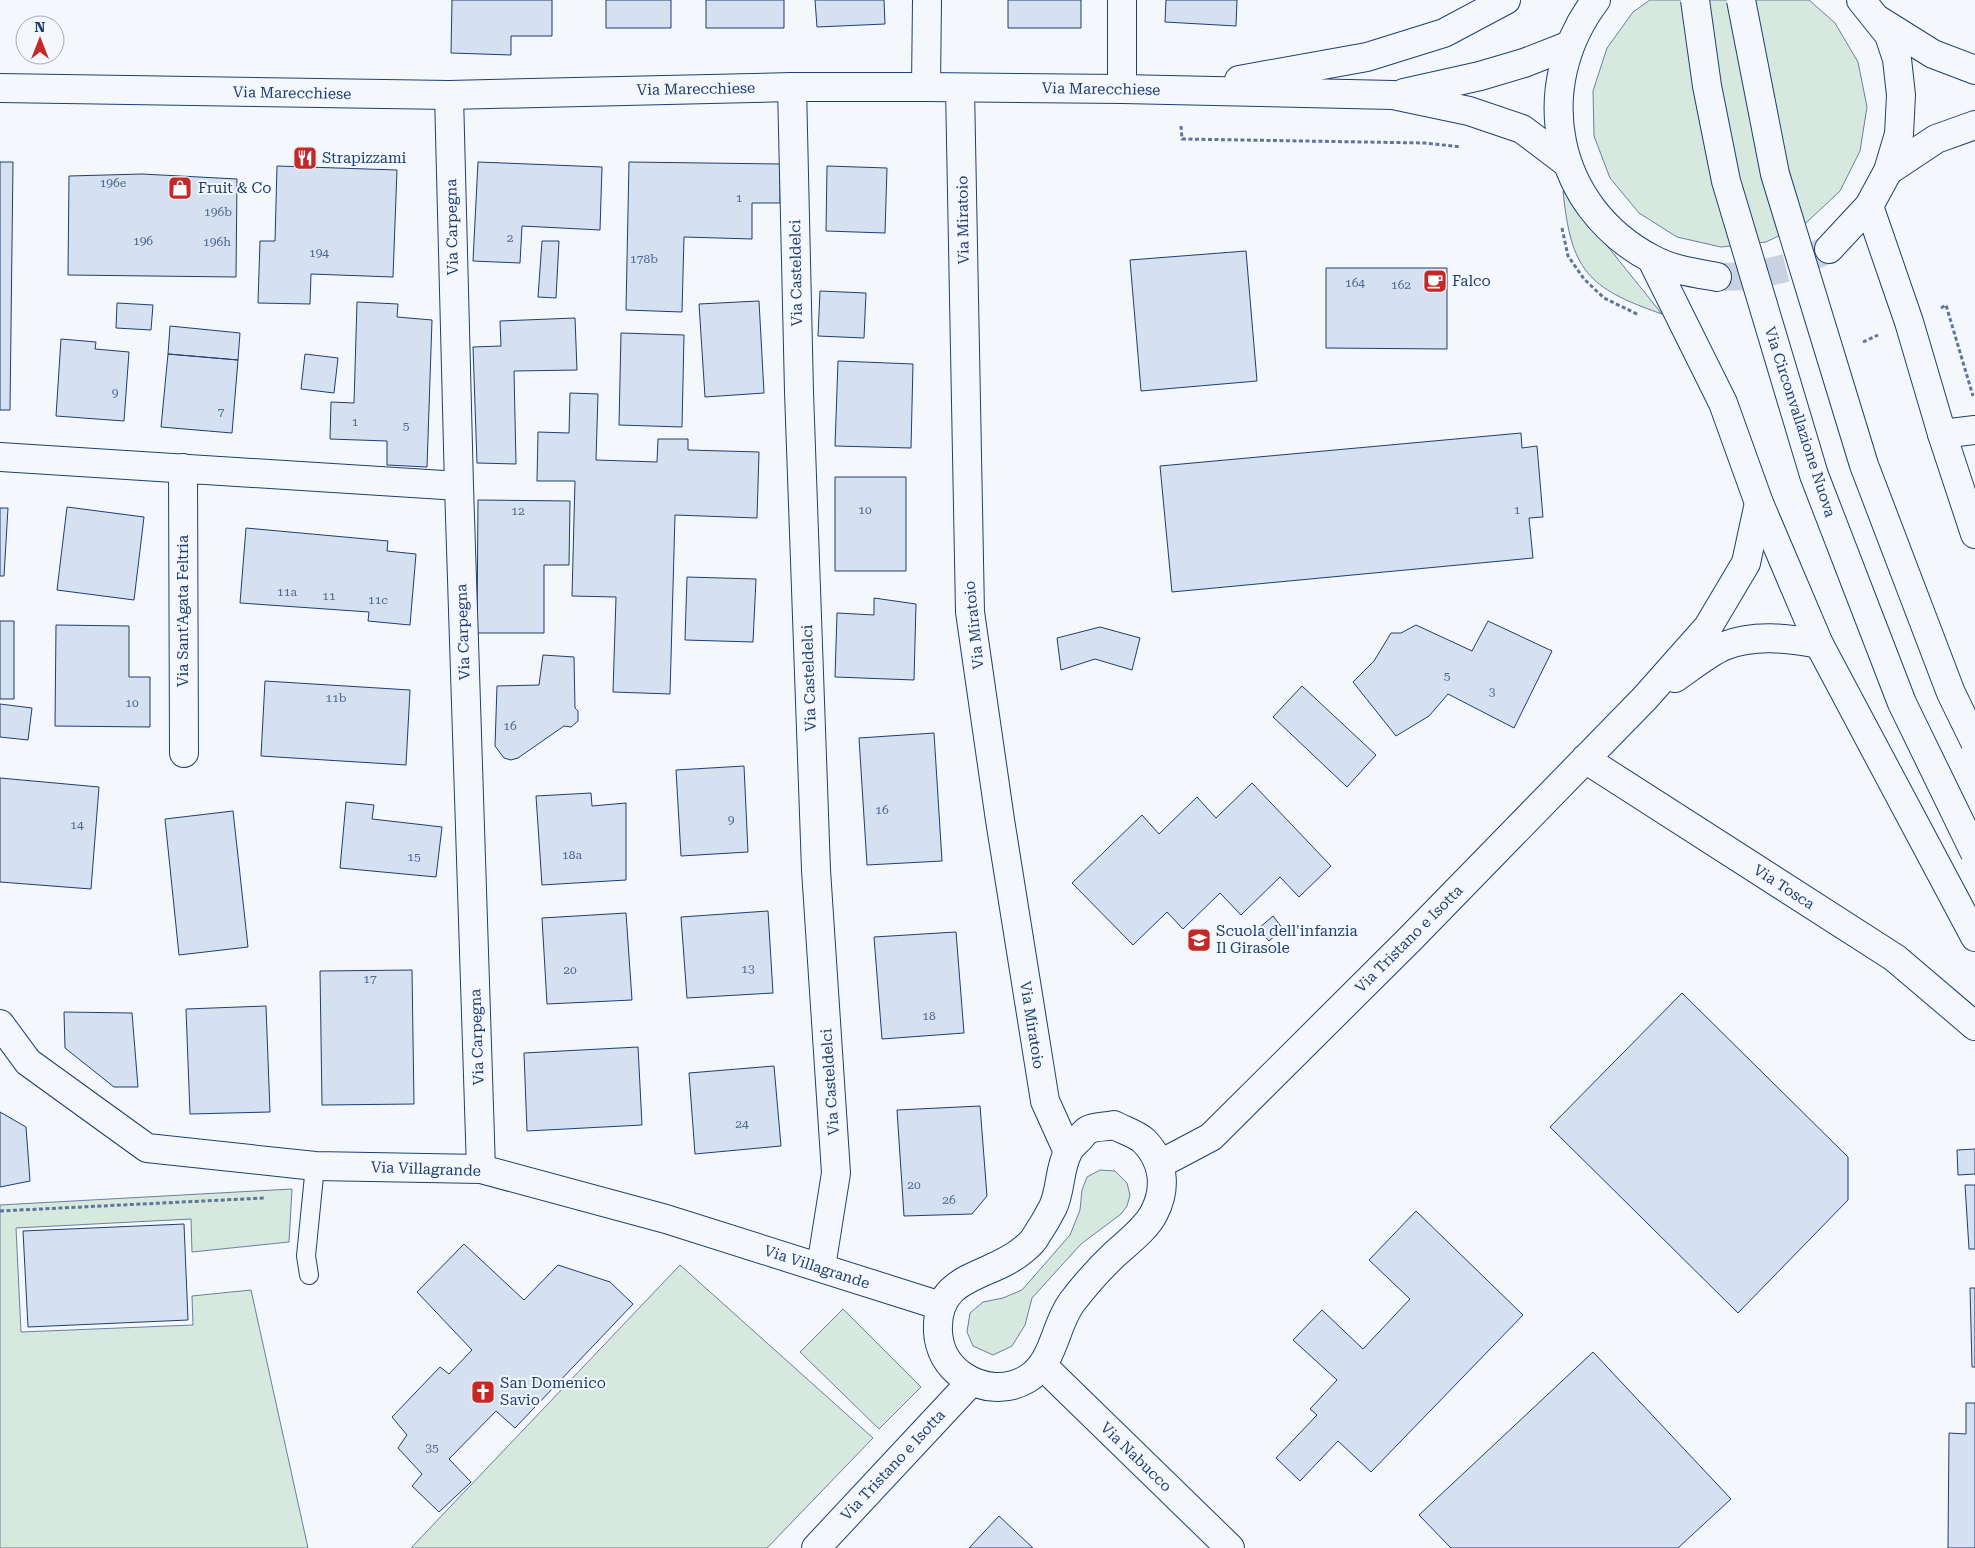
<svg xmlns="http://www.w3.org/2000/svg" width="1975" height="1548" viewBox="0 0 1975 1548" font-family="'Roboto Serif',serif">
	<rect width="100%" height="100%" fill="#f4f7fb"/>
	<path fill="#d7e8df" stroke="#687fa3" d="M 1650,0 L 1809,0 L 1835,23 L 1858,62 L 1867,107 L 1860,151 L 1840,191 L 1807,222 L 1766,242 L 1721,247 L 1677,237 L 1639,213 L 1610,178 L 1594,136 L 1593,91 L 1607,48 L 1633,12 Z
		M 1563,191 L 1662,314 C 1587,288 1571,270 1563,191 Z
		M 1100,1170 L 1115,1171 L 1127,1183 L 1130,1195 L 1127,1206 L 1121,1214 L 1081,1244 L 1032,1298 L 1025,1325 L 1012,1346 L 993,1355 L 973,1346 L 967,1332 L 970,1313 L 983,1302 L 1003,1298 L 1022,1290 L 1070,1235 L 1080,1210 L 1082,1190 L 1087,1177 Z
		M 292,1189 L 289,1242 L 192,1252 L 191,1219 L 16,1228 L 21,1332 L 193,1325 L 192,1296 L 251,1290 L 308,1548 L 0,1548 L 0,1205 Z
		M 680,1265 L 873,1438 L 767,1548 L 411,1548 Z
		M 843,1309 L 921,1387 L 879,1429 L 800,1352 Z"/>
	<path fill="#d5e0f0" stroke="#1d3f73" d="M 452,0 L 552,0 L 552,36 L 511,36 L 511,55 L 451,53 Z
		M 606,0 L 671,0 L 671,28 L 606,28 Z
		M 706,0 L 784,0 L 784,28 L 706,28 Z
		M 815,0 L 884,0 L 885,24 L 817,27 Z
		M 1008,0 L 1081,0 L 1081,28 L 1008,28 Z
		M 1166,0 L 1237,0 L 1236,26 L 1165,22 Z
		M 0,162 L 13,162 L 10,410 L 0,410 Z
		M 478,162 L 602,167 L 600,230 L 522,226 L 520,263 L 473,261 Z
		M 629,162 L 780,164 L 780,203 L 752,203 L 752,239 L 684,237 L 682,312 L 626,310 Z
		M 277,166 L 397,170 L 393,277 L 311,274 L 310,304 L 258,303 L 260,241 L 275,241 Z
		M 827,166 L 887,168 L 885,233 L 826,231 Z
		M 142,174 L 237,179 L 236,277 L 68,275 L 69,176 Z
		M 542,241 L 559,241 L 556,298 L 538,297 Z
		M 1246,251 L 1257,381 L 1141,391 L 1130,260 Z
		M 1326,268 L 1447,268 L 1447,349 L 1326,348 Z
		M 820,291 L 866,293 L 864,338 L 818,336 Z
		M 759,301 L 764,393 L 705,397 L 699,304 Z
		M 357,302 L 398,304 L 397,317 L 432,320 L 427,467 L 387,465 L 387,441 L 330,439 L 331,402 L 354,403 Z
		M 117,303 L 153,305 L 151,330 L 116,328 Z
		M 575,318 L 577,370 L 514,371 L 516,464 L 477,463 L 473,347 L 501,346 L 500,321 Z
		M 170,326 L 240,333 L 238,360 L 168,354 Z
		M 621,333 L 684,335 L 682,427 L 619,425 Z
		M 61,339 L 96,342 L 95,349 L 129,352 L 124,421 L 56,416 Z
		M 168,354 L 238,360 L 232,433 L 161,427 Z
		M 305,354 L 338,358 L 334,393 L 301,389 Z
		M 838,361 L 913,364 L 911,448 L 835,446 Z
		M 570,393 L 598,394 L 596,460 L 657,462 L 658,439 L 688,439 L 688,450 L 759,452 L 757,518 L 675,515 L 670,694 L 613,692 L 616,597 L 572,596 L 575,481 L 537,481 L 538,432 L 569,433 Z
		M 1521,433 L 1522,448 L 1537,446 L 1543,517 L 1529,518 L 1533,558 L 1172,592 L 1160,466 Z
		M 835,477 L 906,477 L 906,571 L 835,571 Z
		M 478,500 L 570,501 L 569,565 L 544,565 L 544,633 L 477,633 Z
		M 67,507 L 144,517 L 134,600 L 57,590 Z
		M 0,508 L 8,508 L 4,576 L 0,576 Z
		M 246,528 L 388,541 L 387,551 L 416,554 L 410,625 L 368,621 L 369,612 L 240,603 Z
		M 687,577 L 756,579 L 753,642 L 685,640 Z
		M 874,598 L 916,604 L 914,680 L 835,677 L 837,613 L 874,615 Z
		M 0,621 L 14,621 L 14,699 L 0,699 Z
		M 1488,621 L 1552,651 L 1514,728 L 1448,694 L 1429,716 L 1396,736 L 1353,682 L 1374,661 L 1391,633 L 1401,633 L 1416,625 L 1472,651 Z
		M 56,625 L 129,626 L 129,677 L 150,677 L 150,727 L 55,726 Z
		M 1100,627 L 1140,638 L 1132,670 L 1095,659 L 1061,670 L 1057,638 Z
		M 543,655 L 574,657 L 575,708 L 578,711 L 578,721 L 571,727 L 564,726 L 518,758 L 511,760 L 504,758 L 495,746 L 497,686 L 539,685 Z
		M 265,681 L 410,690 L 406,765 L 261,756 Z
		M 1302,686 L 1376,755 L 1347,787 L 1273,717 Z
		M 0,704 L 32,708 L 28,740 L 0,737 Z
		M 934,733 L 942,861 L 867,865 L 859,738 Z
		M 744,766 L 748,852 L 681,856 L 676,770 Z
		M 0,778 L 99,787 L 91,889 L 0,882 Z
		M 1252,783 L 1331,866 L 1299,897 L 1280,877 L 1241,915 L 1220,893 L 1183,929 L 1167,912 L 1133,945 L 1072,883 L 1142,815 L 1159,834 L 1197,797 L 1216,818 Z
		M 591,793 L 592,806 L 626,803 L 626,880 L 542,885 L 536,796 Z
		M 346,802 L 374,805 L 372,819 L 442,827 L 436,877 L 340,868 Z
		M 233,811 L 248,947 L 179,955 L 165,819 Z
		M 768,911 L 773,993 L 687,998 L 681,917 Z
		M 626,913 L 632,1000 L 547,1004 L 542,918 Z
		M 1273,916 L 1283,929 L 1269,941 L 1258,929 Z
		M 956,932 L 964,1033 L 882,1039 L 874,937 Z
		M 412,970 L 414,1104 L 322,1105 L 320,971 Z
		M 1682,993 L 1848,1157 L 1848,1200 L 1738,1313 L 1550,1127 Z
		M 266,1006 L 270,1112 L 190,1114 L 186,1009 Z
		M 64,1012 L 132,1013 L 138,1087 L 114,1087 L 65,1048 Z
		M 638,1047 L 642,1125 L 527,1131 L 524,1053 Z
		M 774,1066 L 781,1146 L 695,1154 L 689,1073 Z
		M 980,1106 L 987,1196 L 972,1214 L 904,1216 L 897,1110 Z
		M 0,1112 L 26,1127 L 30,1181 L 0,1187 Z
		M 1975,1149 L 1975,1174 L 1958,1175 L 1957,1150 Z
		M 1965,1185 L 1975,1185 L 1975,1249 L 1969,1249 Z
		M 1416,1211 L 1523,1315 L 1371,1472 L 1338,1441 L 1300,1481 L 1276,1458 L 1317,1415 L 1310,1409 L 1337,1380 L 1293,1340 L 1322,1310 L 1363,1349 L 1410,1299 L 1369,1260 Z
		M 184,1224 L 188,1320 L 28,1327 L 23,1231 Z
		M 464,1244 L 524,1300 L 558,1265 L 610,1282 L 633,1304 L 515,1428 L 496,1411 L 449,1459 L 471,1482 L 439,1512 L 412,1486 L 422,1474 L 398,1448 L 407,1435 L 392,1417 L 440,1367 L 449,1374 L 472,1350 L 417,1292 Z
		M 1970,1288 L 1975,1288 L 1975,1367 L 1972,1367 Z
		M 1593,1352 L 1731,1499 L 1678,1548 L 1451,1548 L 1419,1515 Z
		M 1966,1403 L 1975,1403 L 1975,1548 L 1948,1548 L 1949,1433 L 1966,1434 Z
		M 999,1516 L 1033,1548 L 969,1548 Z"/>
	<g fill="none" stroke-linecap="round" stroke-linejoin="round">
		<path stroke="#c9d2e0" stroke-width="28" stroke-dasharray="28 14" stroke-linecap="butt" d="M 1717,277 L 1753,276 L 1790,267 L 1829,249"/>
		<g stroke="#1d3f73" stroke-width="20">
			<path id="lane" d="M 309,1275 L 306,1256 L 315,1166"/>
		</g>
		<g stroke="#1d3f73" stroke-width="30">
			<path id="street" d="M 1122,0 L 1122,89
				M 792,87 L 799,392 L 816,870 L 836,1173 L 821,1267
				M 926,87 L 927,0
				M 960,88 L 970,612 L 1000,820 L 1045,1101 L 1068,1152
				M 449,95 L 459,486 L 481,1169
				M 1942,434 L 1975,430
				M 0,457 L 459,486
				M 183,468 L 184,753
				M 1675,678 C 1690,668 1708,653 1724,646 C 1754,634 1787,638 1819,644
				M 1585,759 L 1895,958 L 1975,1026
				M 0,1024 L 28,1062 L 147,1148 L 315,1166 L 481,1169 L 666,1219 L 941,1306
				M 1114,1125 C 1123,1130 1137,1134 1144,1141 C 1164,1161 1167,1188 1154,1213 C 1146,1229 1128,1242 1115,1254 C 1099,1269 1085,1285 1072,1302 C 1054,1326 1055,1362 1027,1379 C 1007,1391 982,1389 963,1376 C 948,1366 939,1350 938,1332 C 935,1273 989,1279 1023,1250 C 1028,1246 1033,1242 1036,1236 C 1042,1227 1048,1217 1053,1207 C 1061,1190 1059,1169 1068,1152 C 1070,1147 1076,1142 1080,1138 C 1082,1136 1085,1131 1088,1130 C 1094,1126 1107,1127 1114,1125 Z
				M 1160,1164 L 1211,1137 L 1411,938 L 1645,698 L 1708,627 L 1746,563 L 1759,503
				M 1042,1365 L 1230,1548
				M 816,1548 L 971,1382"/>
		</g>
		<g stroke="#1d3f73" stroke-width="30">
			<path id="secondary" d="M 1877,19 L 1933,54 L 1975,70
				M 1888,171 L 1936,139 L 1975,125"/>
		</g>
		<g stroke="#1d3f73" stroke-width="30">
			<path id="primary" d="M 1596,0 C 1530,87 1553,207 1652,259 C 1672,270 1695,273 1717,277
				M 1239,80 L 1367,57 L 1444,33 L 1506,0
				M 0,88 L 449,95 L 792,87 L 926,87 L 1122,89 L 1393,95 L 1469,111 L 1522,129 L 1567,163
				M 1404,93 L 1480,76 L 1524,63 L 1570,45
				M 1869,206 L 1909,322 L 1942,434 L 1975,534
				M 1829,249 L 1869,206 L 1888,171 L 1899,134 L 1901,95 L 1897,59 L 1889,35 L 1861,0
				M 1652,260 L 1723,403 L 1759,503 L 1819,644 L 1975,937"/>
		</g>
		<path stroke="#5e769c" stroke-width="3" stroke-dasharray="4 2.5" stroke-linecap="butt" d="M 1181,126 L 1182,139 L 1425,143 L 1461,147
			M 1562,228 L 1568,256 L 1584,279 L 1604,298 L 1639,315
			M 1941,308 L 1946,305 L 1973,396
			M 1863,342 L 1878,335
			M 0,1211 L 264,1198"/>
		<use href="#lane" stroke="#f4f7fb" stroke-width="18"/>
		<use href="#street" stroke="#f4f7fb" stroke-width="28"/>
		<use href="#secondary" stroke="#f4f7fb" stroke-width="28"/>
		<use href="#primary" stroke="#f4f7fb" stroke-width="28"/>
		<g stroke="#1d3f73" stroke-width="30" stroke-linecap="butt">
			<path id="primary-bridge" d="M 1695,0 L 1707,86 L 1726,181 L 1814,475 L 1902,703 L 1975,853
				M 1741,0 L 1775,174 L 1864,465 L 1951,693 L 1975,742"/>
		</g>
		<use href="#primary-bridge" stroke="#f4f7fb" stroke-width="28"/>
	</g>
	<defs>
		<g id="restaurant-square" transform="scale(1.25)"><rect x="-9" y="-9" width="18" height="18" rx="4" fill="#c62828" stroke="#f4f7fb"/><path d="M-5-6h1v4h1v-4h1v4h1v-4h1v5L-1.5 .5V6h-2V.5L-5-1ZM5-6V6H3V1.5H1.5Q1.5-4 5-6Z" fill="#fff"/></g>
		<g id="shop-square" transform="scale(1.25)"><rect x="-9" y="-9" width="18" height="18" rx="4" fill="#c62828" stroke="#f4f7fb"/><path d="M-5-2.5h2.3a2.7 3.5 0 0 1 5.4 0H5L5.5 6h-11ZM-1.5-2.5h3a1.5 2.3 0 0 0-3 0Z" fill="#fff"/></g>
		<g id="cafe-square" transform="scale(1.25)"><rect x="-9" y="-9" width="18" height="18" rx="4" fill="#c62828" stroke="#f4f7fb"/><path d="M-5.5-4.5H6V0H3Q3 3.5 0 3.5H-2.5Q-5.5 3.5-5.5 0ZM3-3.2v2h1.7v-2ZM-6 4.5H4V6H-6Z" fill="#fff"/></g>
		<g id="school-square" transform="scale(1.25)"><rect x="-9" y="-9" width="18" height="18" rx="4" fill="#c62828" stroke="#f4f7fb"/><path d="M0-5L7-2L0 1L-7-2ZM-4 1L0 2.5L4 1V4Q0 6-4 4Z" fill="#fff"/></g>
		<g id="church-square" transform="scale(1.25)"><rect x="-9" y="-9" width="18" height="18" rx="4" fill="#c62828" stroke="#f4f7fb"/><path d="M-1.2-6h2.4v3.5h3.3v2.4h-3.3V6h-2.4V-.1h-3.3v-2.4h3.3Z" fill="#fff"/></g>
	</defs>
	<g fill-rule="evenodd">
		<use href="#restaurant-square" x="305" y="158"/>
		<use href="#shop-square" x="180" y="188"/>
		<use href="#cafe-square" x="1435" y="281"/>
		<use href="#school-square" x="1199" y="940"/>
		<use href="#church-square" x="483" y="1392"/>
	</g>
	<g text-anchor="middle" stroke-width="4" stroke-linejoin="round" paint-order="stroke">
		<g font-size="12" fill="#4b6792">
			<text x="113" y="187">196e</text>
			<text x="739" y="202">1</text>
			<text x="218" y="216">196b</text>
			<text x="510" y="242">2</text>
			<text x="143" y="245">196</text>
			<text x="217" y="246">196h</text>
			<text x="319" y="257">194</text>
			<text x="644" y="263">178b</text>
			<text x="1355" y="287">164</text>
			<text x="1401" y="289">162</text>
			<text x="115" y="397">9</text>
			<text x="221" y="416">7</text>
			<text x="355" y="426">1</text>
			<text x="406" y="430">5</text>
			<text x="865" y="514">10</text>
			<text x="1517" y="514">1</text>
			<text x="518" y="515">12</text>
			<text x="287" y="596">11a</text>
			<text x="329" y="600">11</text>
			<text x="378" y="604">11c</text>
			<text x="1447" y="680">5</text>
			<text x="1492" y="696">3</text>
			<text x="336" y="702">11b</text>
			<text x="132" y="707">10</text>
			<text x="510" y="730">16</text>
			<text x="882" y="814">16</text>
			<text x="731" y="824">9</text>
			<text x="77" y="829">14</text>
			<text x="572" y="859">18a</text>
			<text x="414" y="861">15</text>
			<text x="748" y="973">13</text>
			<text x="570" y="974">20</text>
			<text x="370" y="983">17</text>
			<text x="929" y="1020">18</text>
			<text x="742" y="1128">24</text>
			<text x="914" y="1189">20</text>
			<text x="949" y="1204">26</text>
			<text x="432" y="1452">35</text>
		</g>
		<g font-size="15" fill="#1d3f73" stroke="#f4f7fb">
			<text transform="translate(696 89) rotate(-1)" y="5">Via Marecchiese</text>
			<text transform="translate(1101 89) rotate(1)" y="5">Via Marecchiese</text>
			<text transform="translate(292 93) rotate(1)" y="5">Via Marecchiese</text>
			<text transform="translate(963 220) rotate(-91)" y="5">Via Miratoio</text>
			<text transform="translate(452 227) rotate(-91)" y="5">Via Carpegna</text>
			<text transform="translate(796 273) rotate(-91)" y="5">Via Casteldelci</text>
			<text transform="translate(1800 422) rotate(72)" y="5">Via Circonvallazione Nuova</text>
			<text transform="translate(183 611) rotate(-90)" y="5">Via Sant'Agata Feltria</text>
			<text transform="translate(974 625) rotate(-96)" y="5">Via Miratoio</text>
			<text transform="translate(463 632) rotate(-92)" y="5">Via Carpegna</text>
			<text transform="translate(809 678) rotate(-92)" y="5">Via Casteldelci</text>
			<text transform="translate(1784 887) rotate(33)" y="5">Via Tosca</text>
			<text transform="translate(1409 939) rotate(-45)" y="5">Via Tristano e Isotta</text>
			<text transform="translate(1032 1025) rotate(81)" y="5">Via Miratoio</text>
			<text transform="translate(477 1037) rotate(-92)" y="5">Via Carpegna</text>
			<text transform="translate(830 1082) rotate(-94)" y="5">Via Casteldelci</text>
			<text transform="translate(426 1169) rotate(2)" y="5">Via Villagrande</text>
			<text transform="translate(817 1267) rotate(18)" y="5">Via Villagrande</text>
			<text transform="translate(1136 1457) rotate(44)" y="5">Via Nabucco</text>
			<text transform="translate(893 1465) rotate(-47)" y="5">Via Tristano e Isotta</text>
		</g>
		<g font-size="15" fill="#1d3f73" stroke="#f4f7fb" text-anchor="start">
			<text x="322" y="163">Strapizzami</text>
			<text x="198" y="193">Fruit &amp; Co</text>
			<text x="1452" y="286">Falco</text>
			<text x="1216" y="936">Scuola dell'infanzia<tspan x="1216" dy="17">Il Girasole</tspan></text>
			<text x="500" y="1388">San Domenico<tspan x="500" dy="17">Savio</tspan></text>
		</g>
	</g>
	<g transform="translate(40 40)"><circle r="24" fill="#f4f7fb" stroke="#9eadc5"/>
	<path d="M0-4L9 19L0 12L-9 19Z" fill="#c62828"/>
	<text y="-8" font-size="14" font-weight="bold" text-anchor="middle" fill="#1d3f73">N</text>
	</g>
</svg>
